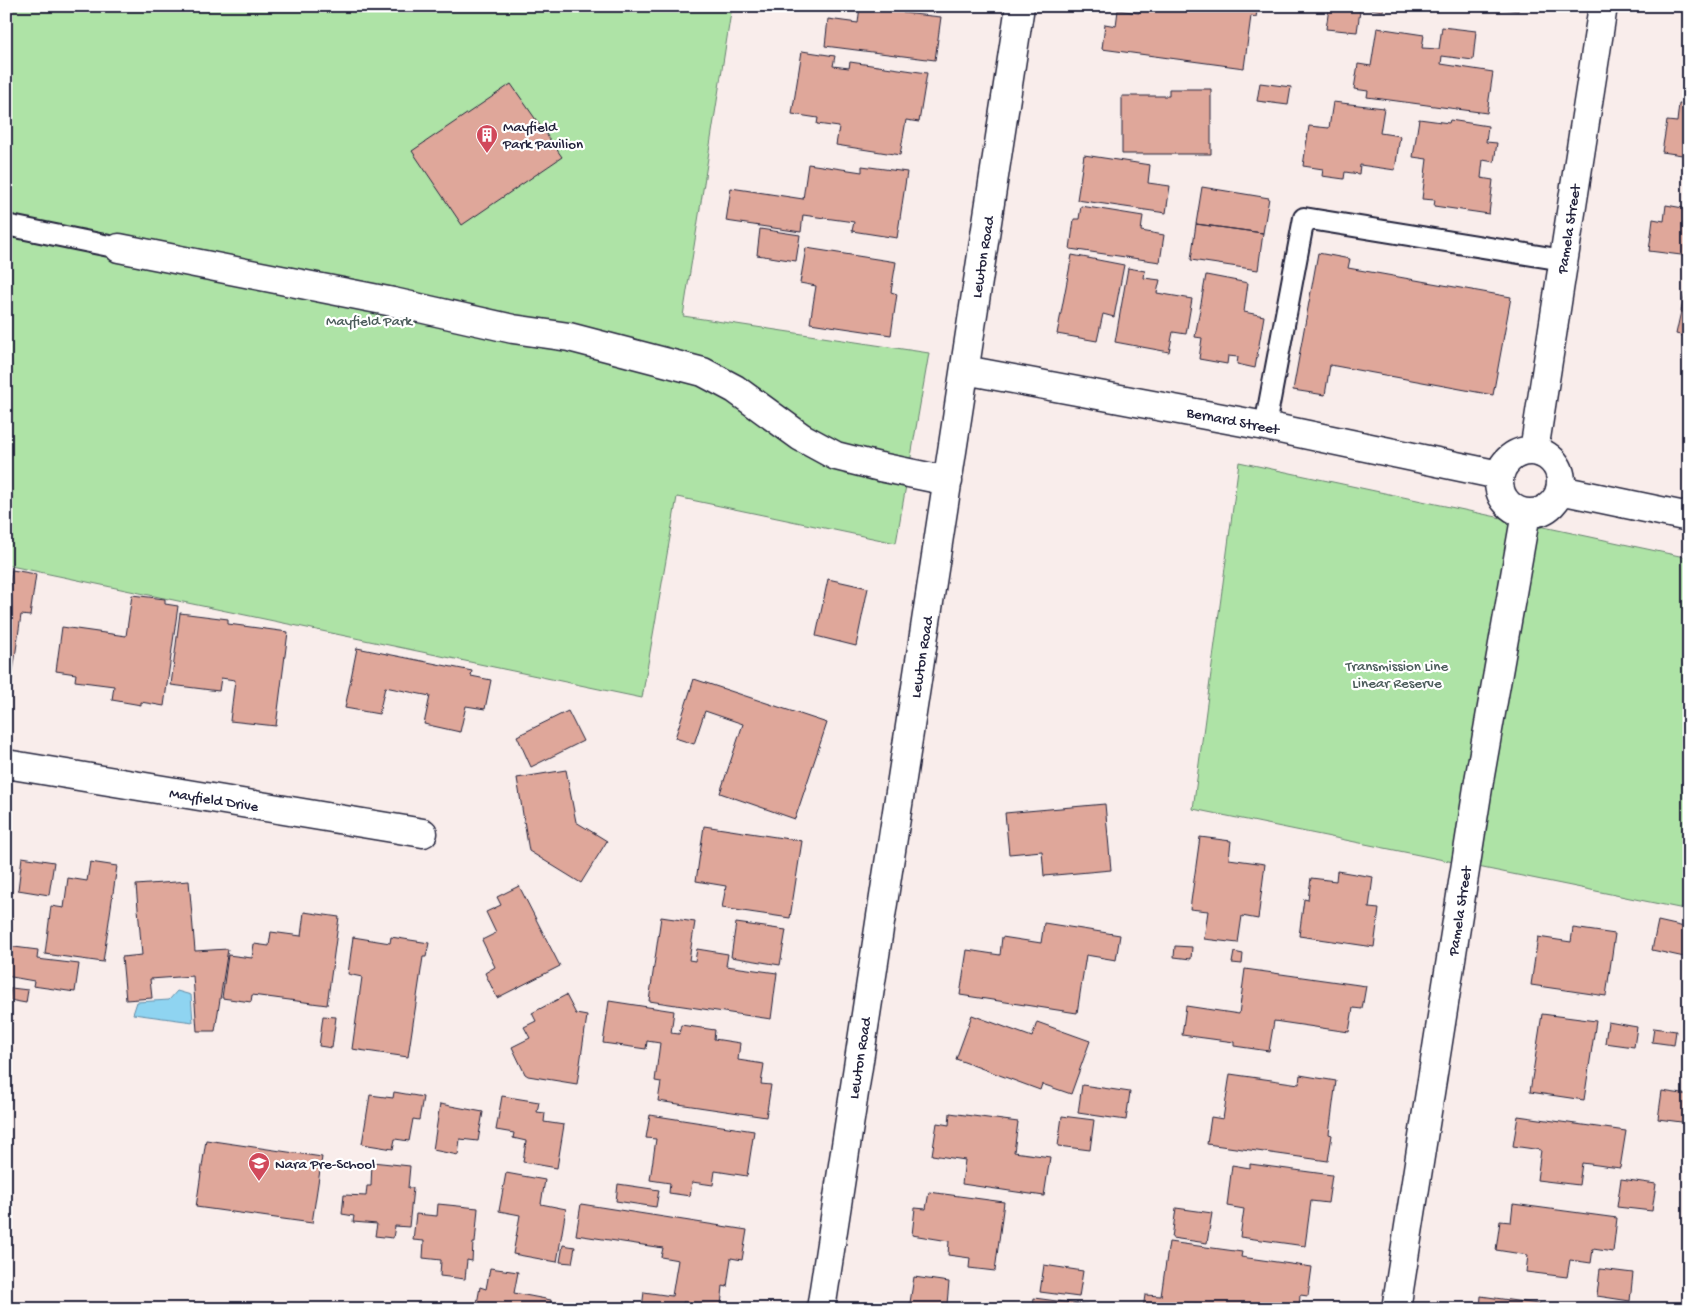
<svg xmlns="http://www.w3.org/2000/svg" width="1695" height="1315" viewBox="0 0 1695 1315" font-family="'Gochi Hand',sans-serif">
	<rect width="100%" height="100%" fill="#f9edeb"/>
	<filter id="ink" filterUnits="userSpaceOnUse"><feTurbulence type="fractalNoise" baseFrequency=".02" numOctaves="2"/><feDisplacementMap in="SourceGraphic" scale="10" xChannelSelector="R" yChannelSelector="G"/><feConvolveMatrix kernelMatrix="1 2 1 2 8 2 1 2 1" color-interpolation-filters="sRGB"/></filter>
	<g filter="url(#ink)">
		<path fill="#aee3a6" stroke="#688270" d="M 6,6 L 732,6 L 683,316 L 929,353 L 896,543 L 677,497 L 642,698 L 6,565 Z
			M 1239,462 L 1689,558 L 1689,910 L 1193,809 Z"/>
		<path fill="#8fd4f1" stroke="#638da8" d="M 177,991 L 191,995 L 193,1022 L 133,1014 L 137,1002 L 169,1000 Z"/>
		<path fill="#dfa79a" stroke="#22223b" d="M 860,6 L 904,6 L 903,13 L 941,17 L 935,60 L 825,46 L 828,19 L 858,23 Z
			M 1140,6 L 1258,6 L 1256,17 L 1251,16 L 1244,68 L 1102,49 L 1105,24 L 1116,26 L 1118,10 L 1139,13 Z
			M 1351,6 L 1384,6 L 1383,11 Z
			M 1483,6 L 1519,6 L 1518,11 Z
			M 1329,8 L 1360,11 L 1357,32 L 1326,29 Z
			M 1442,27 L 1476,31 L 1473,60 L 1442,56 L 1441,64 L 1493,72 L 1487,113 L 1367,97 L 1368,91 L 1354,89 L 1358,64 L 1371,66 L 1377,28 L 1424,35 L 1422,48 L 1439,49 Z
			M 802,51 L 835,56 L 833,66 L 849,68 L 850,62 L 927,73 L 919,122 L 906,120 L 900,155 L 836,145 L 839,127 L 817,124 L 818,118 L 792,114 Z
			M 1260,83 L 1291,87 L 1288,105 L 1257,101 Z
			M 511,84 L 562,157 L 462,225 L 412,151 Z
			M 1169,89 L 1211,89 L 1211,154 L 1122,154 L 1122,96 L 1169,96 Z
			M 1333,102 L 1384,108 L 1380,133 L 1400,136 L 1395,170 L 1360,165 L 1359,174 L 1345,172 L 1344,179 L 1322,176 L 1323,169 L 1303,166 L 1309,126 L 1329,128 Z
			M 1679,104 L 1689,105 L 1689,156 L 1662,152 L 1667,121 L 1677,122 Z
			M 1419,119 L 1449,123 L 1450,120 L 1488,126 L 1486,142 L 1497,143 L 1494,162 L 1483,160 L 1481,178 L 1493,180 L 1489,214 L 1434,206 L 1435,200 L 1422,199 L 1427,159 L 1413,157 Z
			M 1084,155 L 1150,165 L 1148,183 L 1170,186 L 1166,213 L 1077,200 Z
			M 808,164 L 862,172 L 862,166 L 907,172 L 897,238 L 852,231 L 854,222 L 803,215 L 801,232 L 726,221 L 731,188 L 803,199 Z
			M 1202,187 L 1269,198 L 1263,233 L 1196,224 Z
			M 1666,205 L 1689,209 L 1689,256 L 1649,251 L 1653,219 L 1664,221 Z
			M 1081,206 L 1143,216 L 1141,231 L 1164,235 L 1160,262 L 1070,249 L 1074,219 L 1079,219 Z
			M 1196,224 L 1263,233 L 1258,270 L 1191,260 Z
			M 760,229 L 800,235 L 796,261 L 757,255 Z
			M 806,248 L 896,262 L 891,292 L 897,294 L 891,335 L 810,323 L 816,286 L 800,283 Z
			M 1318,253 L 1350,259 L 1348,268 L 1511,297 L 1493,395 L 1330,365 L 1325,395 L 1293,390 Z
			M 1072,255 L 1124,265 L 1114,317 L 1103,314 L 1097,341 L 1057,334 Z
			M 1128,268 L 1145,271 L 1144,278 L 1160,280 L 1157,293 L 1192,299 L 1186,334 L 1173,332 L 1169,352 L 1115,342 Z
			M 1206,275 L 1248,283 L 1244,312 L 1264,316 L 1255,368 L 1237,364 L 1238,357 L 1228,356 L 1227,364 L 1199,359 L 1202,338 L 1195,337 Z
			M 1685,293 L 1689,294 L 1689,337 L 1676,334 Z
			M 12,570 L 36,574 L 30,616 L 21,615 L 11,686 L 6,685 L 6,609 Z
			M 828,579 L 868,588 L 856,646 L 816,636 Z
			M 132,595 L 165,599 L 165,604 L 178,606 L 164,706 L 141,702 L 141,705 L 112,700 L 114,686 L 75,681 L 76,674 L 56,671 L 62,627 L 126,636 Z
			M 180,613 L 228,619 L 228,624 L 288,632 L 276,726 L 230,721 L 235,680 L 221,678 L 219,691 L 171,685 Z
			M 357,648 L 472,671 L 471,676 L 491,680 L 485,709 L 466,706 L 460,732 L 424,724 L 430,696 L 385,687 L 379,714 L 345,708 Z
			M 694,679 L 827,723 L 795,819 L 720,793 L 743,724 L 705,711 L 694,744 L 675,738 Z
			M 568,711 L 583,741 L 531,767 L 517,736 Z
			M 566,770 L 576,822 L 607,841 L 581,883 L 529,851 L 517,778 Z
			M 1105,804 L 1111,870 L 1044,876 L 1042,851 L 1009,854 L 1005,813 Z
			M 704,826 L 802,841 L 790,918 L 722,908 L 726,886 L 696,881 Z
			M 1200,837 L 1231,841 L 1229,859 L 1265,864 L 1258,919 L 1242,916 L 1238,943 L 1204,939 L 1208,911 L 1190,909 Z
			M 22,857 L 54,862 L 49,895 L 18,890 Z
			M 90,862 L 117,866 L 103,962 L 45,954 L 51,906 L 64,908 L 68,878 L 87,881 Z
			M 1337,871 L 1373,877 L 1369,908 L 1379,909 L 1374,947 L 1299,936 L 1304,899 L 1308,900 L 1311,878 L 1336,881 Z
			M 189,881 L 195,951 L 228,949 L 215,1031 L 197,1031 L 193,976 L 150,979 L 152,998 L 126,1000 L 122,957 L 142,955 L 136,885 Z
			M 519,886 L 560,966 L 497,998 L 485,973 L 495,967 L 482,940 L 496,933 L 486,912 L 501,905 L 497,897 Z
			M 304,912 L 339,917 L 327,1005 L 252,995 L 251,1002 L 222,998 L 228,955 L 252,958 L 254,944 L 269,946 L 271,932 L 301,936 Z
			M 661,917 L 695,922 L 689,960 L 695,961 L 697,949 L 728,954 L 726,966 L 777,973 L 771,1019 L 649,1001 Z
			M 1658,921 L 1689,928 L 1689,958 L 1652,950 Z
			M 736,923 L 786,930 L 780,965 L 731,957 Z
			M 1044,923 L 1120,935 L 1116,960 L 1086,955 L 1077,1013 L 960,995 L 967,950 L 1000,955 L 1002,937 L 1041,943 Z
			M 1573,928 L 1615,934 L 1606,996 L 1531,985 L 1538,937 L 1571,942 Z
			M 353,937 L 390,943 L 391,937 L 429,943 L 426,957 L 423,957 L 408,1057 L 352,1049 L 362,977 L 348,974 Z
			M 6,946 L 38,950 L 37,959 L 79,964 L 75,992 L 33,986 L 34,981 L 6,976 Z
			M 1175,946 L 1192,947 L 1191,959 L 1174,957 Z
			M 1234,952 L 1243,954 L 1242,964 L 1232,963 Z
			M 1245,969 L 1366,986 L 1362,1009 L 1353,1008 L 1349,1032 L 1274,1021 L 1269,1051 L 1234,1046 L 1234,1042 L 1182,1035 L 1186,1006 L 1239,1014 Z
			M 11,988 L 28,990 L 26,1003 L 9,1000 Z
			M 566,995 L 576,1014 L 587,1016 L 577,1084 L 528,1076 L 525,1074 L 512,1047 L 530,1038 L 524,1027 L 536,1021 L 532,1013 Z
			M 609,1001 L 674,1011 L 671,1033 L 679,1034 L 681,1025 L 715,1030 L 714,1039 L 740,1043 L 738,1060 L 764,1064 L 761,1084 L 771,1085 L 766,1117 L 658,1101 L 661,1082 L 655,1081 L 660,1043 L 647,1041 L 646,1049 L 603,1043 Z
			M 1542,1014 L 1596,1021 L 1584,1100 L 1530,1092 Z
			M 972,1015 L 1032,1037 L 1037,1022 L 1090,1041 L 1071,1094 L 1042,1084 L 1040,1090 L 956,1059 Z
			M 323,1016 L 336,1017 L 332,1048 L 319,1046 Z
			M 1608,1022 L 1637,1027 L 1634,1047 L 1605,1043 Z
			M 1654,1028 L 1676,1031 L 1674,1045 L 1652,1042 Z
			M 1230,1074 L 1299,1084 L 1300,1075 L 1336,1081 L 1329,1134 L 1332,1135 L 1328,1161 L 1207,1144 L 1211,1117 L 1223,1119 Z
			M 1082,1085 L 1130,1092 L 1126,1120 L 1078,1113 Z
			M 1662,1091 L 1689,1095 L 1689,1123 L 1658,1119 Z
			M 394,1092 L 423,1097 L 419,1120 L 413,1119 L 409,1141 L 395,1139 L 393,1149 L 362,1144 L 370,1095 L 393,1098 Z
			M 502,1096 L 539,1102 L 537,1112 L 545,1113 L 544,1122 L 564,1125 L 557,1168 L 523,1162 L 526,1141 L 513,1138 L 514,1133 L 496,1130 Z
			M 440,1104 L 483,1112 L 478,1141 L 460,1139 L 458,1155 L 433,1150 Z
			M 950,1113 L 1018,1122 L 1014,1152 L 1050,1157 L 1044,1196 L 962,1184 L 965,1160 L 932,1155 L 937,1123 L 949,1125 Z
			M 650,1115 L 754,1131 L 747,1176 L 715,1171 L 713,1185 L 692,1182 L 690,1196 L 669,1193 L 670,1183 L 650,1180 L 656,1139 L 646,1138 Z
			M 1062,1116 L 1094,1120 L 1090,1150 L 1058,1146 Z
			M 1518,1116 L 1626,1131 L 1620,1168 L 1582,1163 L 1579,1185 L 1537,1180 L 1541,1150 L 1513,1146 Z
			M 206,1140 L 322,1157 L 312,1223 L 196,1207 Z
			M 372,1162 L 410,1166 L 408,1188 L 413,1188 L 409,1227 L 395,1226 L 393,1238 L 375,1236 L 377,1224 L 353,1222 L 354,1216 L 342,1214 L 344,1195 L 366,1196 L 367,1186 L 371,1186 Z
			M 1250,1164 L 1332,1175 L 1328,1203 L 1311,1201 L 1305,1246 L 1240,1237 L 1244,1209 L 1227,1206 L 1232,1165 L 1250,1168 Z
			M 506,1173 L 545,1180 L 541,1204 L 566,1209 L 557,1262 L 513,1254 L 520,1215 L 499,1211 Z
			M 1621,1179 L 1656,1184 L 1652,1211 L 1617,1207 Z
			M 618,1184 L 659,1190 L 656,1207 L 616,1201 Z
			M 929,1192 L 1004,1202 L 995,1271 L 969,1268 L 970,1258 L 948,1255 L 949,1241 L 912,1235 L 915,1208 L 926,1209 Z
			M 438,1204 L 478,1208 L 475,1243 L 473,1243 L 472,1261 L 467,1260 L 465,1279 L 440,1276 L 441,1260 L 423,1258 L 424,1241 L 413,1240 L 416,1214 L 437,1216 Z
			M 581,1204 L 747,1230 L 742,1260 L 731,1258 L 727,1287 L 723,1286 L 721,1306 L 683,1302 L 682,1309 L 642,1308 L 644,1292 L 672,1296 L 678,1260 L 661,1257 L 663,1248 L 576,1235 Z
			M 1513,1204 L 1617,1218 L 1613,1252 L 1593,1249 L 1591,1263 L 1570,1260 L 1567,1277 L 1526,1272 L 1528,1255 L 1496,1250 L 1500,1221 L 1511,1222 Z
			M 1176,1208 L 1212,1213 L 1207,1243 L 1172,1238 Z
			M 1169,1242 L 1242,1252 L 1241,1257 L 1312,1267 L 1308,1296 L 1300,1295 L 1299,1309 L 1218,1309 L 1218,1308 L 1186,1303 L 1185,1309 L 1143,1309 L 1145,1295 L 1161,1296 Z
			M 563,1245 L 575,1247 L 572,1263 L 560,1262 Z
			M 1044,1265 L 1083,1271 L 1079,1297 L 1040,1292 Z
			M 490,1268 L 518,1272 L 514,1293 L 551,1300 L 550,1309 L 476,1309 L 480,1287 L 486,1289 Z
			M 1600,1269 L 1633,1273 L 1630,1301 L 1597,1296 Z
			M 914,1277 L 949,1282 L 947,1304 L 983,1309 L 909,1309 Z
			M 1481,1296 L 1566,1308 L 1566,1309 L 1480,1309 Z
			M 1034,1298 L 1087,1305 L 1087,1309 L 1033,1309 Z"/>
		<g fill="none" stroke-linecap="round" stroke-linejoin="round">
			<g stroke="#22223b" stroke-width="24">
				<path id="lane" d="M 6,225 L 119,248
					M 1265,426 L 1304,218 L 1563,260"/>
			</g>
			<g stroke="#22223b" stroke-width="31">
				<path id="street" d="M 119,248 L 393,302 L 513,329 L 569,337 L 703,372 L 735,389 L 801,437 L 836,456 L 880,467 L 948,481
					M 965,370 L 1265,426 L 1499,475
					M 1534,451 L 1603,6
					M1499 482a31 31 0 1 1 62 0a31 31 0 1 1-62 0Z
					M 1560,490 L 1689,517
					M 6,764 L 423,833
					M 821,1309 L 1020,6
					M 1396,1309 L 1479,781 L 1526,513"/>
			</g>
			<use href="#lane" stroke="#fff" stroke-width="20"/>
			<use href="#street" stroke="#fff" stroke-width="28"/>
		</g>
	</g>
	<defs>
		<g id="building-pin" transform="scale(1.125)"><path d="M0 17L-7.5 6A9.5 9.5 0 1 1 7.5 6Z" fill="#d1495b" stroke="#fff"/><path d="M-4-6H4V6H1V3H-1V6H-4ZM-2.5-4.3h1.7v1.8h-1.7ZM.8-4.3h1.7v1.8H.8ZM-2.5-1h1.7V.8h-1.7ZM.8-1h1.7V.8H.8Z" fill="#fff"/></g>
		<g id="school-pin" transform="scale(1.125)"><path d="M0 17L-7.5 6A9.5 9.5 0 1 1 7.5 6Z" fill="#d1495b" stroke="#fff"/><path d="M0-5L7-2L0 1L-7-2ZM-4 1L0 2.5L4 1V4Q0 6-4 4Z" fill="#fff"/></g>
	</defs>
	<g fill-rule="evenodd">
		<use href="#building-pin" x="487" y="135"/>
		<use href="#school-pin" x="259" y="1163"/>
	</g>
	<g text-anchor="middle" stroke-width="4.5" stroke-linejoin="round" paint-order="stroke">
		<g font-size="15" fill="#22223b" stroke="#fff" text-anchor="start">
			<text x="503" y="131">Mayfield<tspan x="503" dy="17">Park Pavilion</tspan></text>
			<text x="275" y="1168">Nara Pre-School</text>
		</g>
		<g font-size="15" fill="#22223b" stroke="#fff">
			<text transform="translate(1568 229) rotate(-81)" y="5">Pamela Street</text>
			<text transform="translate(982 257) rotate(-81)" y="5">Lewton Road</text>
			<text transform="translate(1233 420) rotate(11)" y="5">Bernard Street</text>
			<text transform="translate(921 657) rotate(-81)" y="5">Lewton Road</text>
			<text transform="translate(214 799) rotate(9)" y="5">Mayfield Drive</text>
			<text transform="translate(1459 911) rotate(-81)" y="5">Pamela Street</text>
			<text transform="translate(859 1058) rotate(-81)" y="5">Lewton Road</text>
		</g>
		<g font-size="15" fill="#4c5c5b" stroke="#fff">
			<text x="369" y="325">Mayfield Park</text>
			<text x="1397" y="670">Transmission Line<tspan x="1397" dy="17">Linear Reserve</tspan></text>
		</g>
	</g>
	<rect width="1695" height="1315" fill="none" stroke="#fff" stroke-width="25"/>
	<rect x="12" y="12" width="1670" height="1290" fill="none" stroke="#22223b" stroke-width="2" filter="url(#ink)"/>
</svg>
